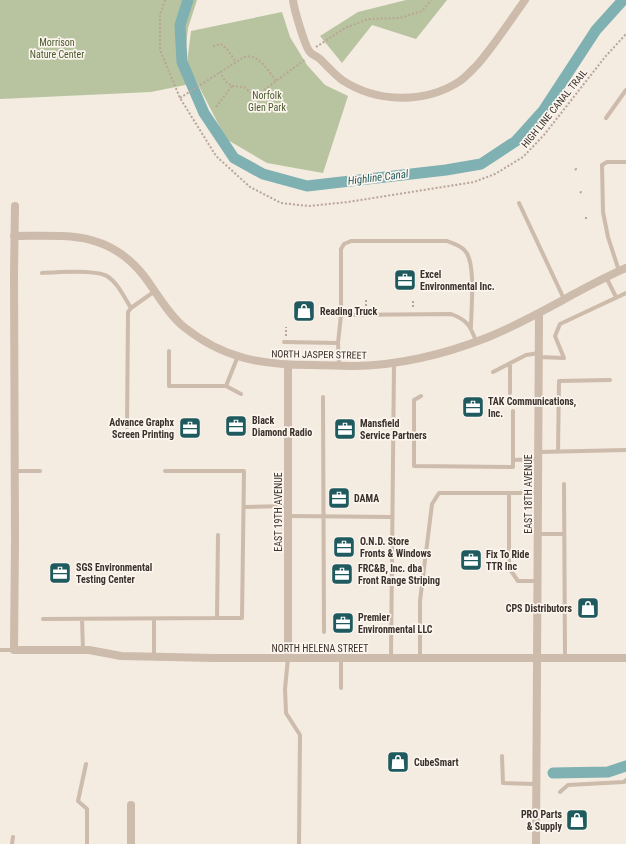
<svg xmlns="http://www.w3.org/2000/svg" width="626" height="844" viewBox="0 0 626 844" font-family="'Roboto Condensed',sans-serif">
	<rect width="100%" height="100%" fill="#f4ebe1"/>
	<path fill="#b8c4a0" d="M 0,0 L 197,0 L 188,28 L 184,63 L 195,83 L 151,92 L 0,99 Z
		M 406,0 L 447,0 L 416,39 L 372,25 L 342,63 L 320,36 L 358,12 Z
		M 282,12 L 290,37 L 307,65 L 325,85 L 348,96 L 323,173 L 267,163 L 226,139 L 187,63 L 191,31 Z"/>
	<g fill="none" stroke-linecap="round" stroke-linejoin="round">
		<path stroke="#7fb0b2" stroke-width="11" d="M 188,0 L 180,25 L 182,62 L 204,113 L 234,158 L 263,174 L 307,186 L 446,170 L 481,164 L 516,141 L 543,111 L 596,30 L 623,0
			M 553,773 L 608,772 L 626,766"/>
		<path stroke="#b9a596" stroke-width="2" stroke-dasharray="2 2" stroke-linecap="butt" d="M 165,0 L 160,15 L 160,50 L 180,98 L 216,156 L 250,187 L 281,203 L 309,206 L 348,202 L 474,182 L 495,174 L 523,157 L 544,135 L 605,57 L 626,34
			M 213,46 L 221,44 L 227,49 L 236,62
			M 316,47 L 345,28 L 368,19 L 400,18 L 422,11 L 431,0
			M 232,86 L 244,87 L 251,93 L 255,94 L 259,94 L 276,81
			M 180,98 L 244,57 C 259,53 268,71 276,81 L 306,59
			M 216,107 L 232,86 L 225,81 L 220,72
			M 575,170 L 576,169 L 576,171
			M 580,193 L 581,192 L 582,194
			M 586,219 L 586,217
			M 366,300 L 366,309
			M 413,307 L 413,300
			M 286,336 L 286,327"/>
		<path stroke="#cdbbac" stroke-width="4" d="M 606,118 L 626,90
			M 519,203 L 564,299
			M 619,271 L 608,237 L 603,212 L 602,165 L 607,162 L 626,162
			M 42,273 C 57,272 94,269 107,276 C 118,283 124,297 131,308
			M 606,277 L 616,297
			M 341,315 L 451,314 C 467,320 470,325 476,341
			M 284,342 L 338,343
			M 169,351 L 169,386 L 226,386 L 238,356
			M 539,357 L 564,358 L 555,336 L 560,324 L 626,293
			M 510,363 L 510,393
			M 339,366 L 338,343 L 341,315 L 341,249 L 344,244 L 351,241 L 447,241 C 454,244 462,246 466,252 C 476,266 471,309 471,327
			M 493,372 L 526,355 L 539,353
			M 226,386 L 241,394
			M 421,396 L 414,400 L 414,466 L 513,467 L 513,411
			M 323,397 L 324,632
			M 127,427 L 128,312 L 131,308 L 155,291
			M 539,452 L 626,450
			M 558,452 L 559,381 L 610,380
			M 513,460 L 538,459
			M 15,471 L 40,471
			M 165,471 L 244,471 L 242,618 L 217,618
			M 564,484 L 565,658
			M 509,493 L 509,568 L 518,581 L 538,581
			M 244,507 L 288,506
			M 288,516 L 392,517
			M 538,534 L 564,534
			M 43,619 L 217,618 L 218,535
			M 82,619 L 83,650
			M 0,650 L 14,650
			M 154,657 L 154,619
			M 288,658 L 285,689 L 286,713 L 300,735 L 299,844
			M 391,658 L 394,363
			M 420,658 L 420,601 L 432,504 L 439,493 L 538,493
			M 341,688 L 341,658
			M 502,756 L 503,783 L 536,784
			M 86,764 L 78,801 L 87,809 L 87,844
			M 560,792 L 568,785 L 624,782 L 626,780
			M 12,844 L 13,837"/>
		<path stroke="#cdbbac" stroke-width="8" d="M 293,0 C 294,9 305,47 310,52 C 312,55 317,56 320,59 C 327,66 334,74 342,80 C 377,103 425,104 460,81 C 467,76 472,70 478,64 C 495,44 510,21 525,0
			M 15,206 L 14,273 L 15,540 L 14,650 L 89,650 L 121,656 L 214,658 L 626,658
			M 14,236 C 67,236 108,230 144,276 C 157,293 168,314 184,327 C 224,359 262,365 312,365 C 327,365 342,366 356,366 C 400,365 445,354 486,338 C 534,319 578,289 626,268
			M 288,365 L 288,658
			M 131,805 L 131,844
			M 536,844 L 539,313"/>
	</g>
	<defs>
		<g id="office-square" transform="scale(1.15)"><rect x="-9" y="-9" width="18" height="18" rx="4" fill="#1f5a5e" stroke="#fbf5ee"/><path d="M-6-3h4V-5.5h4V-3h4V5H-6ZM-1-4.5V-3h2v-1.5ZM-6 0V1H6V0Z" fill="#fff"/></g>
		<g id="shop-square" transform="scale(1.15)"><rect x="-9" y="-9" width="18" height="18" rx="4" fill="#1f5a5e" stroke="#fbf5ee"/><path d="M-5-2.5h2.3a2.7 3.5 0 0 1 5.4 0H5L5.5 6h-11ZM-1.5-2.5h3a1.5 2.3 0 0 0-3 0Z" fill="#fff"/></g>
	</defs>
	<g fill-rule="evenodd">
		<use href="#office-square" x="405" y="280"/>
		<use href="#shop-square" x="304" y="311"/>
		<use href="#office-square" x="473" y="407"/>
		<use href="#office-square" x="236" y="426"/>
		<use href="#office-square" x="190" y="428"/>
		<use href="#office-square" x="345" y="429"/>
		<use href="#office-square" x="339" y="498"/>
		<use href="#office-square" x="344" y="547"/>
		<use href="#office-square" x="471" y="560"/>
		<use href="#office-square" x="60" y="573"/>
		<use href="#office-square" x="342" y="574"/>
		<use href="#shop-square" x="588" y="608"/>
		<use href="#office-square" x="343" y="623"/>
		<use href="#shop-square" x="398" y="762"/>
		<use href="#shop-square" x="577" y="820"/>
	</g>
	<g text-anchor="middle" stroke-width="3.5" stroke-linejoin="round" paint-order="stroke">
		<g font-size="10" fill="#4a5a2e" stroke="#fbf5ee">
			<text x="57" y="46">Morrison<tspan x="57" dy="12">Nature Center</tspan></text>
			<text x="267" y="99">Norfolk<tspan x="267" dy="12">Glen Park</tspan></text>
		</g>
		<g font-size="10" fill="#3b302b" stroke="#fbf5ee">
			<text transform="translate(554 108) rotate(-51)" y="4">HIGH LINE CANAL TRAIL</text>
			<text transform="translate(319 354) rotate(1)" y="4">NORTH JASPER STREET</text>
			<text transform="translate(528 494) rotate(-90)" y="4">EAST 18TH AVENUE</text>
			<text transform="translate(278 512) rotate(-90)" y="4">EAST 19TH AVENUE</text>
			<text x="320" y="652">NORTH HELENA STREET</text>
		</g>
		<g font-size="10" font-weight="bold" fill="#3b302b" stroke="#fbf5ee" text-anchor="start">
			<text x="420" y="278">Excel<tspan x="420" dy="12">Environmental Inc.</tspan></text>
			<text x="320" y="315">Reading Truck</text>
			<text x="488" y="405">TAK Communications,<tspan x="488" dy="12">Inc.</tspan></text>
			<text x="252" y="424">Black<tspan x="252" dy="12">Diamond Radio</tspan></text>
			<text x="174" y="426" text-anchor="end">Advance Graphx<tspan x="174" dy="12">Screen Printing</tspan></text>
			<text x="360" y="427">Mansfield<tspan x="360" dy="12">Service Partners</tspan></text>
			<text x="354" y="502">DAMA</text>
			<text x="360" y="545">O.N.D. Store<tspan x="360" dy="12">Fronts &amp; Windows</tspan></text>
			<text x="486" y="558">Fix To Ride<tspan x="486" dy="12">TTR Inc</tspan></text>
			<text x="76" y="571">SGS Environmental<tspan x="76" dy="12">Testing Center</tspan></text>
			<text x="358" y="572">FRC&amp;B, Inc. dba<tspan x="358" dy="12">Front Range Striping</tspan></text>
			<text x="572" y="612" text-anchor="end">CPS Distributors</text>
			<text x="358" y="621">Premier<tspan x="358" dy="12">Environmental LLC</tspan></text>
			<text x="414" y="766">CubeSmart</text>
			<text x="562" y="818" text-anchor="end">PRO Parts<tspan x="562" dy="12">&amp; Supply</tspan></text>
		</g>
		<g font-size="11" font-style="italic" fill="#1f5a5e" stroke="#fbf5ee">
			<text transform="translate(378 177) rotate(-7)" y="4">Highline Canal</text>
		</g>
	</g>
</svg>
